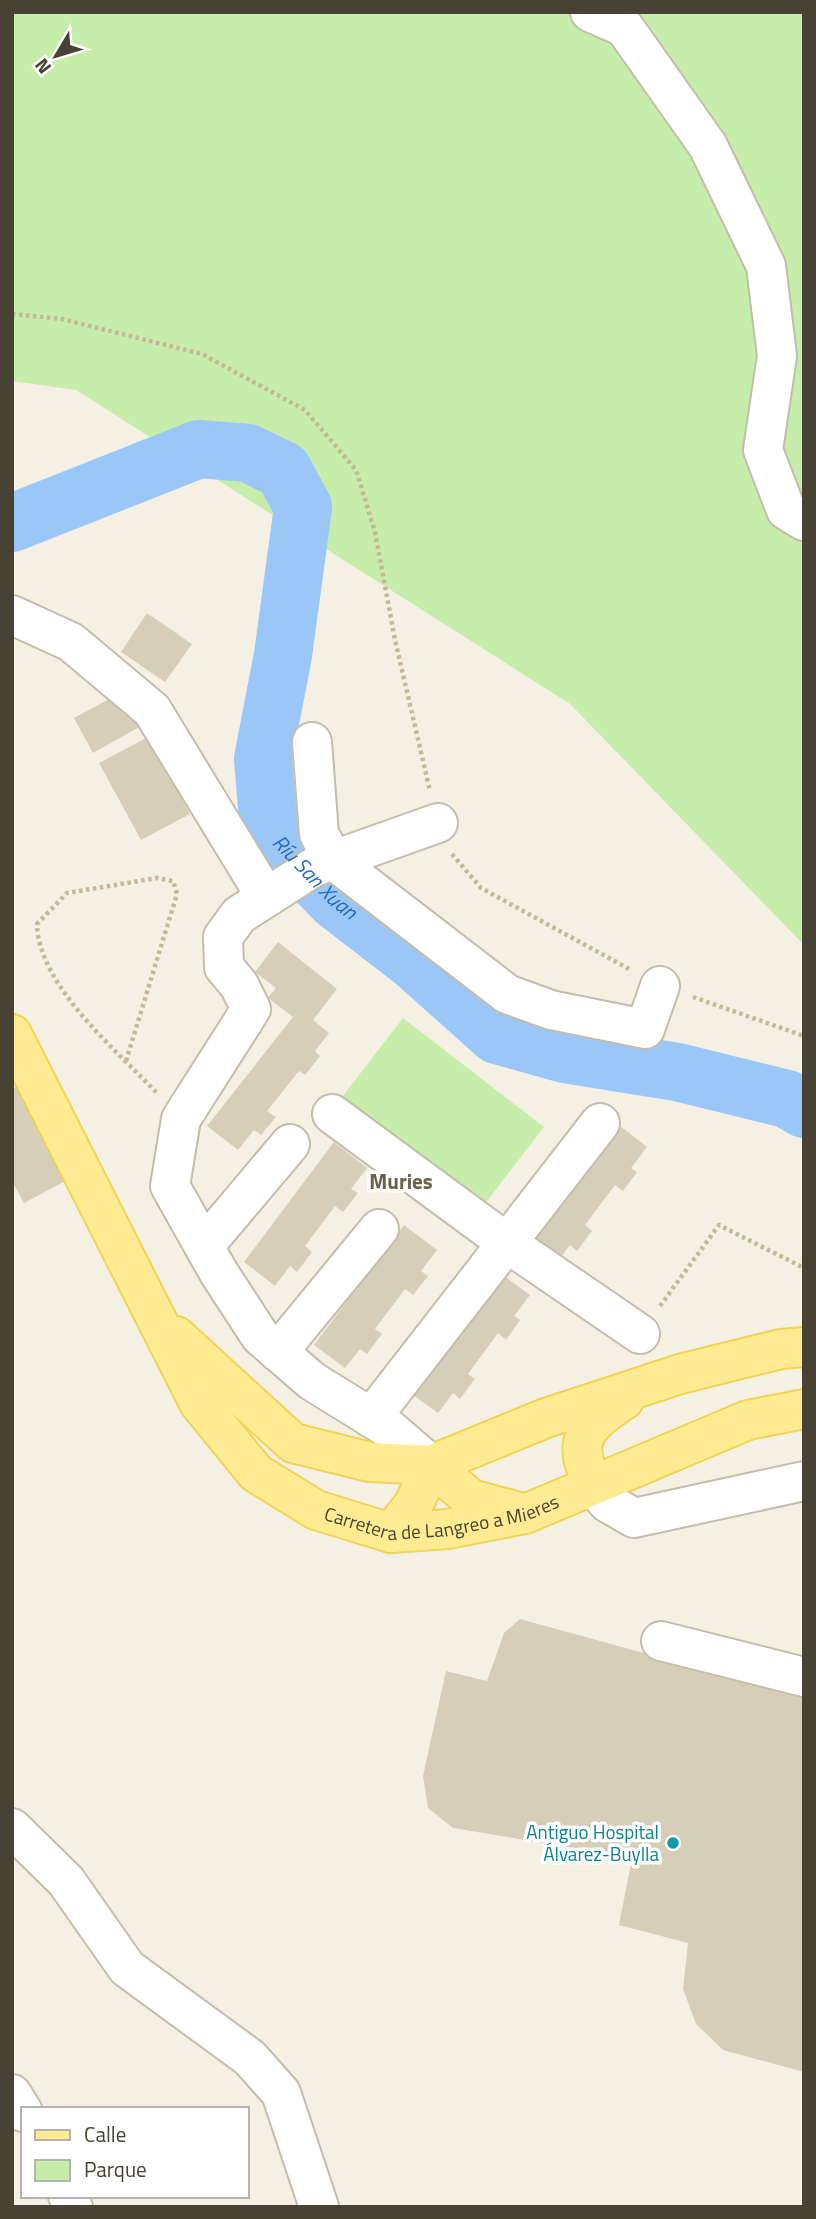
<svg xmlns="http://www.w3.org/2000/svg" width="816" height="2219" viewBox="0 0 816 2219" font-family="'Titillium Web',sans-serif">
	<rect width="100%" height="100%" fill="#f4f1e4"/>
	<path fill="#c6eda9" d="M 12,12 L 804,12 L 804,945 L 570,704 L 76,390 L 12,381 Z
		M 403,1018 L 544,1127 L 480,1210 L 339,1101 Z"/>
	<g fill="none" stroke-linecap="round" stroke-linejoin="round">
		<path stroke="#9ac7f8" stroke-width="58" id="s1" d="M 12,523 L 199,449 L 248,453 L 283,470 L 303,507 L 283,655 L 263,759 L 269,831 L 335,900 L 414,961 L 497,1035 L 565,1054 L 677,1072 L 787,1099 L 804,1109"/>
	</g>
	<path fill="#d7ceb9" d="M 147,613 L 192,644 L 165,682 L 121,652 Z
		M 124,691 L 143,725 L 93,753 L 74,718 Z
		M 148,737 L 190,814 L 141,840 L 99,763 Z
		M 278,942 L 337,989 L 313,1020 L 329,1033 L 315,1051 L 320,1056 L 305,1075 L 299,1071 L 267,1111 L 276,1117 L 261,1135 L 254,1130 L 238,1150 L 207,1126 L 293,1017 L 268,998 L 276,988 L 255,972 Z
		M 19,1085 L 69,1179 L 24,1203 L 12,1181 L 12,1089 Z
		M 614,1121 L 647,1147 L 631,1168 L 637,1172 L 623,1191 L 615,1185 L 585,1225 L 592,1231 L 577,1251 L 570,1245 L 555,1265 L 523,1241 Z
		M 334,1142 L 367,1168 L 351,1189 L 358,1193 L 343,1212 L 335,1206 L 305,1246 L 312,1252 L 297,1272 L 290,1266 L 275,1286 L 244,1262 Z
		M 404,1225 L 437,1250 L 421,1271 L 428,1276 L 413,1295 L 405,1289 L 375,1329 L 382,1334 L 367,1354 L 360,1349 L 345,1368 L 314,1345 Z
		M 496,1270 L 530,1295 L 514,1316 L 520,1320 L 506,1340 L 498,1333 L 468,1374 L 475,1379 L 460,1399 L 453,1393 L 438,1413 L 406,1390 Z
		M 520,1619 L 804,1697 L 804,2072 L 723,2050 L 696,2024 L 683,1989 L 688,1943 L 619,1925 L 632,1858 L 453,1828 L 428,1808 L 423,1776 L 446,1671 L 487,1681 L 504,1633 Z"/>
	<g fill="none" stroke-linecap="round" stroke-linejoin="round">
		<g stroke="#c3bda9" stroke-width="42">
			<path id="minor" d="M 590,12 L 624,27 L 708,146 L 766,266 L 777,356 L 763,450 L 786,510 L 804,521
				M 12,615 L 71,642 L 152,710 L 266,897
				M 312,742 L 319,834 L 333,860 L 507,994 L 551,1010 L 645,1029 L 660,986
				M 332,1114 L 507,1243 L 640,1334
				M 204,1246 L 290,1144
				M 278,1352 L 379,1229
				M 371,1418 L 600,1123
				M 431,1465 L 388,1428 L 312,1381 L 260,1336 L 219,1273 L 170,1186 L 181,1119 L 251,1009 L 239,985 L 224,967 L 223,937 L 239,915 L 314,867 L 438,823
				M 593,1485 L 608,1503 L 634,1518 L 804,1481
				M 661,1641 L 804,1677
				M 12,1828 L 66,1881 L 127,1968 L 250,2058 L 281,2093 L 319,2207
				M 12,2094 L 23,2112
				M 68,2196 L 73,2207"/>
		</g>
		<g stroke="#f0d357" stroke-width="42">
			<g id="major">
				<path id="s2" d="M 12,1034 L 199,1403 L 256,1473 L 316,1510 L 391,1533 L 448,1529 L 525,1514 L 748,1420 L 804,1409"/>
				<path d="M 176,1336 L 293,1443 L 370,1462 L 431,1465 L 546,1418 L 680,1374 L 781,1349 L 804,1347"/>
				<path d="M 593,1485 C 571,1440 584,1426 624,1400"/>
				<path d="M 391,1533 L 414,1504 L 431,1465 L 471,1499 L 519,1512"/>
			</g>
		</g>
		<path stroke="#c4b996" stroke-width="4.5" stroke-dasharray="3.5 3.5" stroke-linecap="butt" d="M 12,314 L 62,319 L 202,354 L 305,410 L 356,470 L 375,532 L 395,640 L 430,791
			M 452,854 L 481,888 L 631,970
			M 693,997 L 804,1036
			M 126,1061 L 177,894 L 173,881 L 157,878 L 67,893 L 37,924 C 38,985 116,1050 157,1093
			M 660,1306 L 719,1225 L 804,1268"/>
		<use href="#minor" stroke="#fff" stroke-width="38"/>
		<use href="#major" stroke="#ffec92" stroke-width="38"/>
	</g>
	<circle fill="#0f9aa8" stroke="#fff" stroke-width="2.5" cx="673" cy="1843" r="7"/>
	<g text-anchor="middle" stroke-width="7" stroke-linejoin="round" paint-order="stroke">
		<g font-size="19" fill="#474233" stroke="#fff">
			<text dy="7" stroke="none"><textPath href="#s2" startOffset="704">Carretera de Langreo a Mieres</textPath></text>
		</g>
		<g font-size="19" fill="#0d838f" stroke="#fff" text-anchor="end">
			<text x="659" y="1839">Antiguo Hospital<tspan x="659" dy="22">Álvarez-Buylla</tspan></text>
		</g>
		<g font-size="21" font-style="italic" fill="#226abe" stroke="#fff">
			<text dy="7" stroke="none"><textPath href="#s1" startOffset="724">Ríu San Xuan</textPath></text>
		</g>
		<g font-size="21" font-weight="bold" fill="#6b614a" stroke="#fff">
			<text x="401" y="1189">Muries</text>
		</g>
	</g>
	<rect width="816" height="2219" fill="none" stroke="#474233" stroke-width="28"/>
	<rect x="21" y="2107" width="228" height="91" fill="#ffffff" stroke="#b5b3ad" stroke-width="2"/>
	<rect x="35" y="2130" width="35" height="10" fill="#ffec92" stroke="#b5b3ad" stroke-width="2"/>
	<text x="84" y="2142" font-size="21" fill="#474233">Calle</text>
	<rect x="35" y="2160" width="35" height="21" fill="#c6eda9" stroke="#b5b3ad" stroke-width="2"/>
	<text x="84" y="2177" font-size="21" fill="#474233">Parque</text>
	<g transform="translate(56 56) rotate(232)" stroke="#ffffff" stroke-width="5" paint-order="stroke">
	<path d="M0-5L12 26L0 18L-12 26Z" fill="#474233"/>
	<text y="-10" font-size="19" font-weight="bold" text-anchor="middle" fill="#474233">N</text>
	</g>
</svg>
